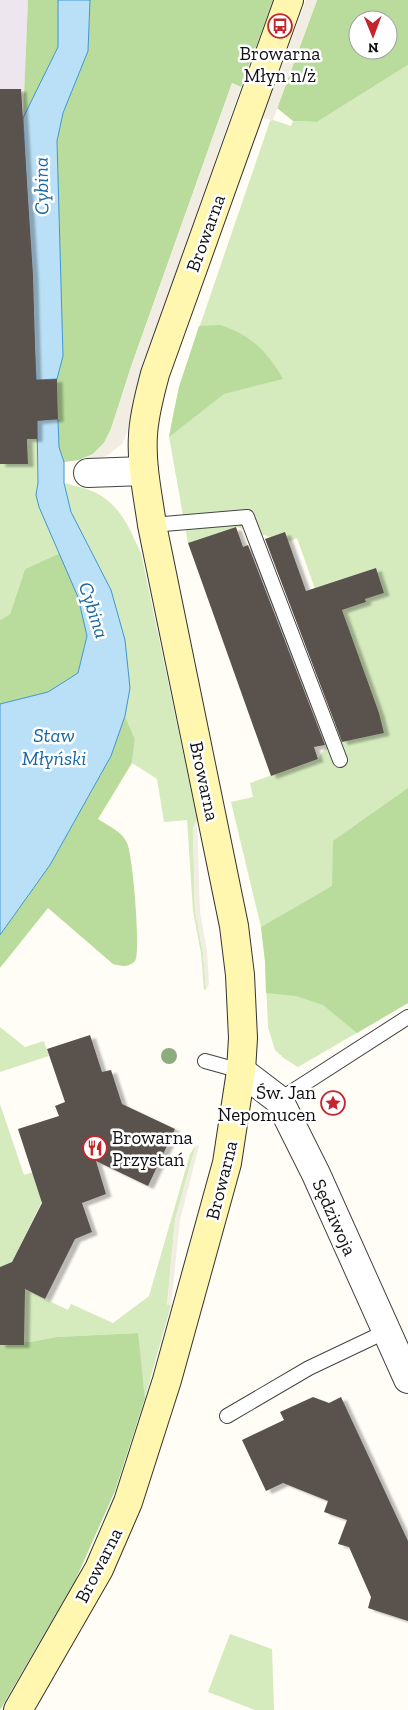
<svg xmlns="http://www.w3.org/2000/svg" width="408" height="1710" viewBox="0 0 408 1710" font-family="'Zilla Slab',serif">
	<defs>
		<filter id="shadow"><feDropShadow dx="5.5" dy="3" stdDeviation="1" flood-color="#0004"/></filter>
	</defs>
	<rect width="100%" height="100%" fill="#fffdf5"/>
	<path fill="#eee6ef" d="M 0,0 L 28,0 L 23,118 L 36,379 L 57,379 L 58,419 L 37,420 L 37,439 L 27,439 L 28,464 L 0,464 Z"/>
	<path fill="#d5ebbd" d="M 408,65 L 408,1003 L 298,1067 L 285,1059 L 275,1050 L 268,1027 L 265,961 L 261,927 L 231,802 L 253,797 L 250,783 L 318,759 L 338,728 L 345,674 L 297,538 L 288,542 L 236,527 L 188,543 L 169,437 L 173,415 L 179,387 L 270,121 L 273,120 L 291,126 L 293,121 L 317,122 Z
		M 27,439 L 37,439 L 38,483 L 36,495 L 39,507 L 60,553 L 25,569 L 10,614 L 0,620 L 0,464 L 28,464 Z
		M 64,483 C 75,486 88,488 98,494 C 121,506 130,530 141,553 L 197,819 L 193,828 L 195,911 L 203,953 L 206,989 L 204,990 L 201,953 L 193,911 L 187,820 L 164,822 L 157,779 L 132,763 L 135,739 L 125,716 L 130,688 L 111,590 L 71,512 Z
		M 0,1027 L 25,1047 L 44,1041 L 49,1056 L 0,1072 Z
		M 0,1104 L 24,1175 L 49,1167 L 45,1195 L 12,1262 L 0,1267 Z
		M 196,1145 L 175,1220 L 167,1305 L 171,1305 L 145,1398 L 137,1333 L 56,1337 L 30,1342 L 0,1342 L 0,1296 L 20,1287 L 68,1310 L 71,1304 L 113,1323 L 149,1296 L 190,1154 Z
		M 230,1634 L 272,1649 L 274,1710 L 255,1710 L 208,1692 Z"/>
	<path fill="#b9dc9c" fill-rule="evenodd" d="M 28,0 L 58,0 L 58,47 L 23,118 Z
		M 90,0 L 273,0 L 241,87 L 232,83 L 132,364 L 111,429 L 104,443 L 93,454 L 79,460 L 64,462 L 59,447 L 57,379 L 63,356 L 57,141 L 63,113 L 88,51 Z
		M 317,0 L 408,0 L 408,65 L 317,122 L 293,121 L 277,108 ZM 358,20 L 388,20 L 388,50 L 358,50 Z
		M 220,325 C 251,335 267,351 283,379 L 224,394 L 169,437 L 179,387 L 199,326 Z
		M 60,553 L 78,597 L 87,636 L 78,673 L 48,692 L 0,704 L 0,620 L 10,614 L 25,569 Z
		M 125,716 L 135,739 L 132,763 L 98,819 C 108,826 122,831 127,843 C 133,855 141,954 135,961 C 129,968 120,966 113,964 L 48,908 L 0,968 L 0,935 L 50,865 L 111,756 Z
		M 408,788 L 408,1003 L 357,1033 L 323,1005 L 296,996 L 266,993 L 265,961 L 261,927 L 332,886 L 333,841 Z
		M 138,1333 L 145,1398 L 115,1491 L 75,1581 L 0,1710 L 0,1342 L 30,1342 L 56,1337 Z"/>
	<path fill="#f1ede2" d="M 306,0 L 317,0 L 273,120 L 270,121 L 268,118 L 265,120 L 263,116 Z
		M 232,83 L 241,87 L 142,367 L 133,399 L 127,433 L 122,444 L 108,455 L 82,467 L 79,460 L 93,454 L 104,443 L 111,429 L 132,364 Z
		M 197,819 L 200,911 L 207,951 L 209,984 L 206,989 L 203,953 L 195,911 L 193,828 Z
		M 196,1145 L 199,1146 L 180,1220 L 171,1305 L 167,1305 L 175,1220 Z"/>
	<path fill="#b9e0f7" stroke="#3f96cf" d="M 58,0 L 90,0 L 88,51 L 63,113 L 57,141 L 63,356 L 57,379 L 36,380 L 23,118 L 58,47 Z
		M 58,419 L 59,447 L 64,462 L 64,483 L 71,512 L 111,590 L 125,640 L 130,688 L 125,716 L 111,756 L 50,865 L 0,935 L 0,704 L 48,692 L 78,673 L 87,636 L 78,597 L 39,507 L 36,495 L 38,483 L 37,420 Z"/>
	<path fill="#5a524d" filter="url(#shadow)" d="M 0,89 L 21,89 L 33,275 L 36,380 L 57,379 L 58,419 L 37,421 L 37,439 L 27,439 L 28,464 L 0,464 Z
		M 236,527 L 243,547 L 248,545 L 325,745 L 314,747 L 318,759 L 271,776 L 188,543 Z
		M 285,532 L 306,591 L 376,568 L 384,593 L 365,599 L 366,602 L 342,610 L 379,713 L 384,733 L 342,742 L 265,539 Z
		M 90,1035 L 102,1072 L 111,1070 L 122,1104 L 175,1129 L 148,1186 L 96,1161 L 106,1194 L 82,1203 L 92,1232 L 75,1239 L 45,1299 L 25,1289 L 24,1345 L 0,1345 L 0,1267 L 12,1262 L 42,1203 L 18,1129 L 59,1116 L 55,1106 L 65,1102 L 47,1049 Z
		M 313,1397 L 329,1403 L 341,1397 L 408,1541 L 408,1621 L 368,1608 L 371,1597 L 349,1547 L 338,1544 L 347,1520 L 324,1512 L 328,1501 L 283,1483 L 266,1491 L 242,1440 L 284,1420 L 280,1412 Z"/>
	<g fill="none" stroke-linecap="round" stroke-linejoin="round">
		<g stroke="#444" stroke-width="16">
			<path id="lane" d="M 152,525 L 247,517 L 340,760
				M 205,1061 L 241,1071
				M 279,1100 L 408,1017
				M 227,1416 L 309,1368 L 387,1331"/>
		</g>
		<g stroke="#444" stroke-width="30">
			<path id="street" d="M 88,473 L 144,471
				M 241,1071 L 279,1100 L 316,1174 L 408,1379"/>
		</g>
		<g stroke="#333" stroke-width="30">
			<path id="secondary" d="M 18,1710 L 99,1569 L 128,1502 L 167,1380 L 227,1163 L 241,1071 L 243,1038 L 240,975 L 234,926 L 152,525 C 148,496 141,465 143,435 C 144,414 150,394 155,374 L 289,0"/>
		</g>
		<use href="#lane" stroke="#fff" stroke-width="14"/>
		<use href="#street" stroke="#fff" stroke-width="28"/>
		<use href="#secondary" stroke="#fff6b0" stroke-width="28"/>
	</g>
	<circle fill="#8dad7f" cx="169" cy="1056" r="8"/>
	<defs>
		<g id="bus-ring" transform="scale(1.25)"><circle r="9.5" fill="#fff" stroke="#c4262e" stroke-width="1.5"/><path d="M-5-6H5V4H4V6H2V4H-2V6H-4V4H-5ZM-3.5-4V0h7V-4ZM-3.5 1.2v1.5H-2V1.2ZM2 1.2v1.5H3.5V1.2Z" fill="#c4262e"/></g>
		<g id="sight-ring" transform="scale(1.25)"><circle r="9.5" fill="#fff" stroke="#c4262e" stroke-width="1.5"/><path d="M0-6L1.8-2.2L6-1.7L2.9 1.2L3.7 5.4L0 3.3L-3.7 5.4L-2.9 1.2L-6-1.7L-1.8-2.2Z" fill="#c4262e"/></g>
		<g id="restaurant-ring" transform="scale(1.25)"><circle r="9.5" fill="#fff" stroke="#c4262e" stroke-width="1.5"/><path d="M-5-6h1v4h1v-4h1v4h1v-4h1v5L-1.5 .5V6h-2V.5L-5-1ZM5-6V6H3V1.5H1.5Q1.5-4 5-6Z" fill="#c4262e"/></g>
	</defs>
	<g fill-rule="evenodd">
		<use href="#bus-ring" x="280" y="26"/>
		<use href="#sight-ring" x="333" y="1103"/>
		<use href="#restaurant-ring" x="95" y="1148"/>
	</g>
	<g text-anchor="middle" stroke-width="5" stroke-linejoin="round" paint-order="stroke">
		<g font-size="19" fill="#111" stroke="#fff">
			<text x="280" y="60">Browarna<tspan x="280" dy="22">Młyn n/ż</tspan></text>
			<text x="316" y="1099" text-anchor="end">Św. Jan<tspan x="316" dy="22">Nepomucen</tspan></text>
			<text x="112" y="1144" text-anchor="start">Browarna<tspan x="112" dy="22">Przystań</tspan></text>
		</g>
		<g font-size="19" fill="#111" stroke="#fff">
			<text transform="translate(205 233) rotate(-70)" y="7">Browarna</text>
			<text transform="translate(205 781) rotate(78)" y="7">Browarna</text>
			<text transform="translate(221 1180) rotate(-76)" y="7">Browarna</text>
			<text transform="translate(335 1217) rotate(66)" y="7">Sędziwoja</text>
			<text transform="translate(98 1565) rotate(-63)" y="7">Browarna</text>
		</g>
		<g font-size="20" font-style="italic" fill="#1768a6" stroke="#fff">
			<text transform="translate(41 186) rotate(-91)" y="7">Cybina</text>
			<text transform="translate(94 610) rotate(72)" y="7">Cybina</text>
			<text x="54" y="742">Staw<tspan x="54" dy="23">Młyński</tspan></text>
		</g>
	</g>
	<g transform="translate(373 35) rotate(179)"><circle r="24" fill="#ffffff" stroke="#a0a0a0"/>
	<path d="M0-4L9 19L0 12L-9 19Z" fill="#c4262e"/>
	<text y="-8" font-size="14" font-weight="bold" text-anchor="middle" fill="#111111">N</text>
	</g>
</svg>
